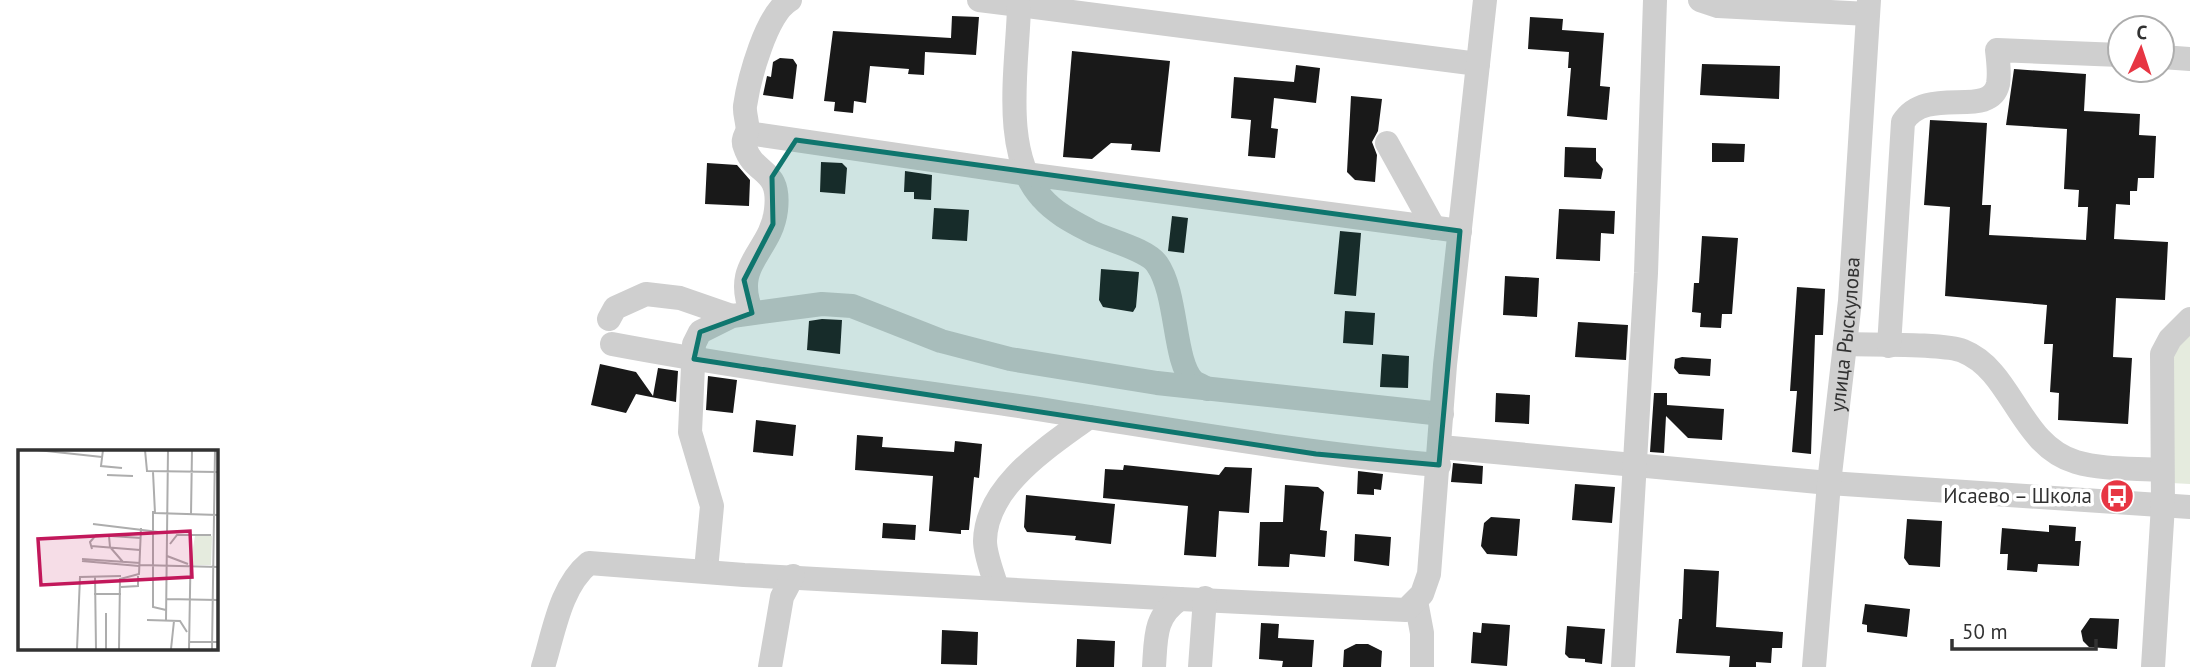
<svg xmlns="http://www.w3.org/2000/svg" width="2190" height="667" viewBox="0 0 2190 667" font-family="'PT Sans',sans-serif">
	<rect width="100%" height="100%" fill="#fff"/>
	<path fill="#e5ebde" d="M 2190,319 L 2190,484 L 2171,483 L 2170,339 Z"/>
	<path fill="#191919" d="M 952,16 L 979,17 L 976,55 L 925,52 L 924,75 L 908,74 L 909,69 L 870,66 L 866,103 L 854,101 L 853,113 L 834,111 L 835,102 L 824,101 L 833,31 L 951,38 Z
		M 1530,17 L 1563,19 L 1562,30 L 1604,33 L 1600,86 L 1610,87 L 1607,120 L 1567,116 L 1571,68 L 1568,68 L 1569,52 L 1528,49 Z
		M 1072,51 L 1170,61 L 1160,152 L 1131,150 L 1132,144 L 1111,143 L 1092,159 L 1063,157 Z
		M 780,58 L 793,59 L 797,65 L 793,99 L 763,95 L 767,76 L 771,77 L 773,62 Z
		M 1702,64 L 1780,66 L 1779,99 L 1700,95 Z
		M 1296,65 L 1320,68 L 1316,103 L 1274,98 L 1271,128 L 1278,129 L 1275,158 L 1248,156 L 1251,120 L 1231,118 L 1234,77 L 1294,82 Z
		M 2014,69 L 2086,74 L 2084,111 L 2140,114 L 2139,135 L 2156,136 L 2154,178 L 2138,178 L 2137,191 L 2130,191 L 2130,205 L 2116,204 L 2114,239 L 2168,242 L 2165,300 L 2116,298 L 2113,357 L 2132,358 L 2128,424 L 2058,420 L 2059,393 L 2050,392 L 2053,344 L 2044,344 L 2047,305 L 1945,296 L 1950,207 L 1924,205 L 1930,120 L 1987,123 L 1982,205 L 1991,205 L 1989,235 L 2086,240 L 2088,207 L 2078,207 L 2079,190 L 2064,189 L 2067,129 L 2006,125 Z
		M 1351,96 L 1382,99 L 1378,131 L 1372,142 L 1377,155 L 1375,182 L 1355,180 L 1347,172 Z
		M 1712,143 L 1745,144 L 1744,162 L 1712,162 Z
		M 1565,147 L 1596,148 L 1596,161 L 1603,169 L 1601,179 L 1564,177 Z
		M 821,162 L 842,163 L 847,168 L 845,194 L 820,192 Z
		M 707,163 L 737,165 L 750,180 L 749,206 L 705,204 Z
		M 905,171 L 932,175 L 931,200 L 914,199 L 914,192 L 904,192 Z
		M 934,208 L 969,210 L 967,241 L 932,239 Z
		M 1559,209 L 1615,211 L 1614,234 L 1601,233 L 1600,261 L 1556,259 Z
		M 1172,216 L 1188,218 L 1184,253 L 1168,251 Z
		M 1340,231 L 1361,233 L 1356,296 L 1334,294 Z
		M 1702,236 L 1738,238 L 1732,314 L 1722,314 L 1721,328 L 1700,327 L 1701,313 L 1692,312 L 1694,283 L 1699,283 Z
		M 1101,269 L 1139,272 L 1136,307 L 1133,312 L 1103,307 L 1099,300 Z
		M 1505,276 L 1539,278 L 1537,317 L 1503,315 Z
		M 1797,287 L 1825,289 L 1823,335 L 1815,335 L 1811,454 L 1792,452 L 1797,391 L 1790,391 Z
		M 1345,311 L 1375,313 L 1373,345 L 1343,343 Z
		M 822,319 L 842,320 L 840,354 L 807,350 L 809,321 Z
		M 1578,322 L 1628,325 L 1626,360 L 1575,357 Z
		M 1382,354 L 1409,356 L 1408,388 L 1380,387 Z
		M 1682,357 L 1711,359 L 1710,376 L 1679,374 L 1674,368 L 1675,359 Z
		M 600,364 L 636,372 L 653,396 L 658,368 L 678,371 L 676,402 L 636,394 L 626,413 L 591,405 Z
		M 708,376 L 737,380 L 733,413 L 706,410 Z
		M 1496,393 L 1530,395 L 1529,424 L 1495,422 Z
		M 1654,393 L 1667,393 L 1667,405 L 1724,409 L 1722,440 L 1688,438 L 1666,416 L 1664,453 L 1650,452 Z
		M 756,420 L 796,425 L 793,456 L 753,452 Z
		M 857,435 L 883,437 L 882,447 L 954,452 L 955,441 L 982,444 L 979,478 L 974,477 L 969,530 L 961,530 L 961,534 L 929,531 L 933,476 L 855,470 Z
		M 1453,463 L 1483,466 L 1482,484 L 1451,482 Z
		M 1124,465 L 1219,475 L 1225,467 L 1252,468 L 1249,513 L 1219,511 L 1216,557 L 1184,555 L 1188,506 L 1103,498 L 1105,469 L 1123,470 Z
		M 1358,471 L 1383,474 L 1381,490 L 1374,489 L 1374,495 L 1357,494 Z
		M 1575,484 L 1615,487 L 1612,523 L 1572,520 Z
		M 1285,485 L 1318,487 L 1324,492 L 1320,530 L 1327,531 L 1325,557 L 1290,554 L 1289,567 L 1258,566 L 1260,522 L 1283,522 Z
		M 1026,495 L 1115,504 L 1111,544 L 1075,540 L 1076,536 L 1027,532 L 1024,527 Z
		M 1491,517 L 1520,519 L 1517,556 L 1487,554 L 1481,546 L 1484,523 Z
		M 1907,519 L 1942,521 L 1940,567 L 1909,565 L 1904,558 Z
		M 883,523 L 916,525 L 915,540 L 882,538 Z
		M 2049,525 L 2076,527 L 2075,541 L 2081,541 L 2079,566 L 2038,564 L 2037,572 L 2007,570 L 2008,554 L 2000,554 L 2002,528 L 2049,532 Z
		M 1355,534 L 1391,537 L 1389,566 L 1354,561 Z
		M 1684,569 L 1719,571 L 1716,627 L 1783,632 L 1782,648 L 1772,648 L 1771,663 L 1756,662 L 1756,667 L 1729,667 L 1730,656 L 1676,653 L 1679,619 L 1682,619 Z
		M 1865,604 L 1910,609 L 1907,637 L 1867,632 L 1867,625 L 1862,624 Z
		M 2090,618 L 2119,619 L 2117,649 L 2089,647 L 2083,641 L 2081,631 Z
		M 1261,623 L 1279,624 L 1278,638 L 1314,640 L 1312,667 L 1282,667 L 1283,661 L 1259,659 Z
		M 1482,623 L 1510,625 L 1507,666 L 1471,663 L 1473,632 L 1481,633 Z
		M 1567,626 L 1605,629 L 1602,664 L 1585,662 L 1585,659 L 1569,658 L 1565,654 Z
		M 942,630 L 978,632 L 977,665 L 941,664 Z
		M 1077,639 L 1115,641 L 1114,667 L 1076,667 Z
		M 1356,644 L 1368,644 L 1382,651 L 1381,667 L 1343,667 L 1344,650 Z"/>
	<g fill="none" stroke-linecap="round" stroke-linejoin="round">
		<g stroke="#cfcfcf" stroke-width="24">
			<path d="M 979,0 L 1478,64"/>
			<path d="M 1700,0 L 1718,6 L 1868,14"/>
			<path d="M 1019,6 C 1018,62 1000,153 1042,198 C 1055,213 1073,222 1090,231 C 1107,240 1147,249 1157,264 C 1178,294 1173,361 1193,381 C 1197,384 1203,386 1207,389"/>
			<path d="M 2162,57 L 2190,59"/>
			<path d="M 747,133 L 1027,174 L 1460,231"/>
			<path d="M 1387,143 L 1434,228"/>
			<path d="M 752,313 C 731,263 771,253 776,210 C 781,167 754,176 745,147 C 742,140 745,137 747,132 C 749,125 744,114 745,106 C 749,79 766,14 790,0"/>
			<path d="M 609,319 L 615,308 L 646,294 L 680,298 L 732,316"/>
			<path d="M 612,344 C 750,370 887,387 1025,407 C 1163,428 1300,453 1439,465"/>
			<path d="M 1845,344 C 1870,345 1945,343 1963,351 C 2013,371 2019,445 2076,462 C 2103,470 2135,468 2162,470"/>
			<path d="M 1889,346 L 1903,122 C 1927,84 1990,120 1998,84 C 2000,73 1998,60 1997,50 L 2120,55"/>
			<path d="M 1441,447 L 1829,483 L 2190,507"/>
			<path d="M 706,570 L 712,506 L 690,432 L 694,344 L 700,332 L 732,316 L 822,304 L 852,306 L 941,341 L 1010,359 L 1157,383 L 1442,414"/>
			<path d="M 997,588 C 993,574 985,555 985,541 C 986,485 1050,446 1089,417"/>
			<path d="M 1416,601 L 1422,633 L 1422,667"/>
			<path d="M 543,667 C 554,632 560,587 589,563 L 744,575 L 1180,599"/>
			<path d="M 770,667 L 782,597 L 793,576"/>
			<path d="M 1154,667 C 1156,638 1154,616 1180,599 L 1406,610 L 1422,594 L 1429,574 L 1445,365 L 1485,0"/>
			<path d="M 1200,667 L 1205,598"/>
			<path d="M 1623,667 L 1646,273 L 1655,0"/>
			<path id="s1" d="M 1814,667 L 1829,483 L 1850,301 L 1869,0"/>
			<path d="M 2153,667 L 2163,505 L 2162,354 L 2170,339 L 2190,319"/>
		</g>
	</g>
	<path fill="#0f766e" fill-opacity="0.2" stroke="#0f766e" stroke-width="5" stroke-linejoin="round" d="M 796,140 L 1460,231 L 1439,465 L 1316,454 L 694,359 L 700,332 L 752,313 L 744,280 L 773,224 L 772,177 Z"/>
	<defs>
		<g id="bus-disc" transform="scale(1.75)"><circle r="9.5" fill="#e73643" stroke="#fff"/><path d="M-5-6H5V4H4V6H2V4H-2V6H-4V4H-5ZM-3.5-4V0h7V-4ZM-3.5 1.2v1.5H-2V1.2ZM2 1.2v1.5H3.5V1.2Z" fill="#fff"/></g>
	</defs>
	<g fill-rule="evenodd">
		<use href="#bus-disc" x="2117" y="496"/>
	</g>
	<g text-anchor="middle" stroke-width="7" stroke-linejoin="round" paint-order="stroke">
		<g font-size="21" fill="#323232" stroke="#fff">
			<text dy="7" stroke="none"><textPath href="#s1" startOffset="334">улица Рыскулова</textPath></text>
		</g>
		<g font-size="21" fill="#323232" stroke="#fff" text-anchor="end">
			<text x="2092" y="503">Исаево – Школа</text>
		</g>
	</g>
	<g transform="translate(18 450)">
		<rect width="200" height="200" fill="#fff"/>
		<path d="M 177,86 L 194,86 L 193,115 L 172,115 Z" fill="#e5ebde"/>
		<path fill="none" stroke="#adadad" stroke-width="2" d="M 19,0 L 84,7M 85,0 L 83,16 L 104,18M 127,0 L 129,21 L 200,22M 135,22 L 137,63 L 200,65M 89,25 L 115,26M 135,61 L 135,157 L 148,160M 173,65 L 174,0M 75,74 L 149,83M 91,86 L 92,97 L 105,112M 152,94 L 159,85 L 193,85M 73,96 L 122,100M 74,99 L 72,92 L 78,85 L 123,88M 149,106 L 170,114M 64,109 L 122,113M 64,111 L 121,116M 122,115 L 200,117M 77,126 L 78,199M 103,137 L 120,136 L 120,126M 76,144 L 103,144M 148,149 L 200,150M 129,170 L 162,171 L 169,182M 148,171 L 150,0M 171,192 L 200,192M 59,199 L 62,127 L 103,126M 88,199 L 88,163M 101,199 L 102,129 L 121,124 L 123,78M 153,199 L 156,171M 171,199 L 173,85M 194,199 L 197,0"/>
		<path fill="#c2185b" fill-opacity="0.15" stroke="#c2185b" stroke-width="3.5" d="M 172,81 L 174,127 L 23,135 L 20,89 Z"/>
		<rect width="200" height="200" fill="none" stroke="#323232" stroke-width="3.5"/>
	</g>
	<g transform="translate(2141 49) rotate(3)"><circle r="33" fill="#ffffff" stroke="#adadad" stroke-width="2"/>
	<path d="M0-5L12 26L0 18L-12 26Z" fill="#e73643"/>
	<text y="-10" font-size="19" font-weight="bold" text-anchor="middle" fill="#323232">С</text>
	</g>
	<path d="M1952 639v10h144v-10" fill="none" stroke="#323232" stroke-width="3.5"/>
	<text x="1962" y="639" font-size="21" fill="#323232" stroke="#ffffff" stroke-width="5" paint-order="stroke">50 m</text>
</svg>
